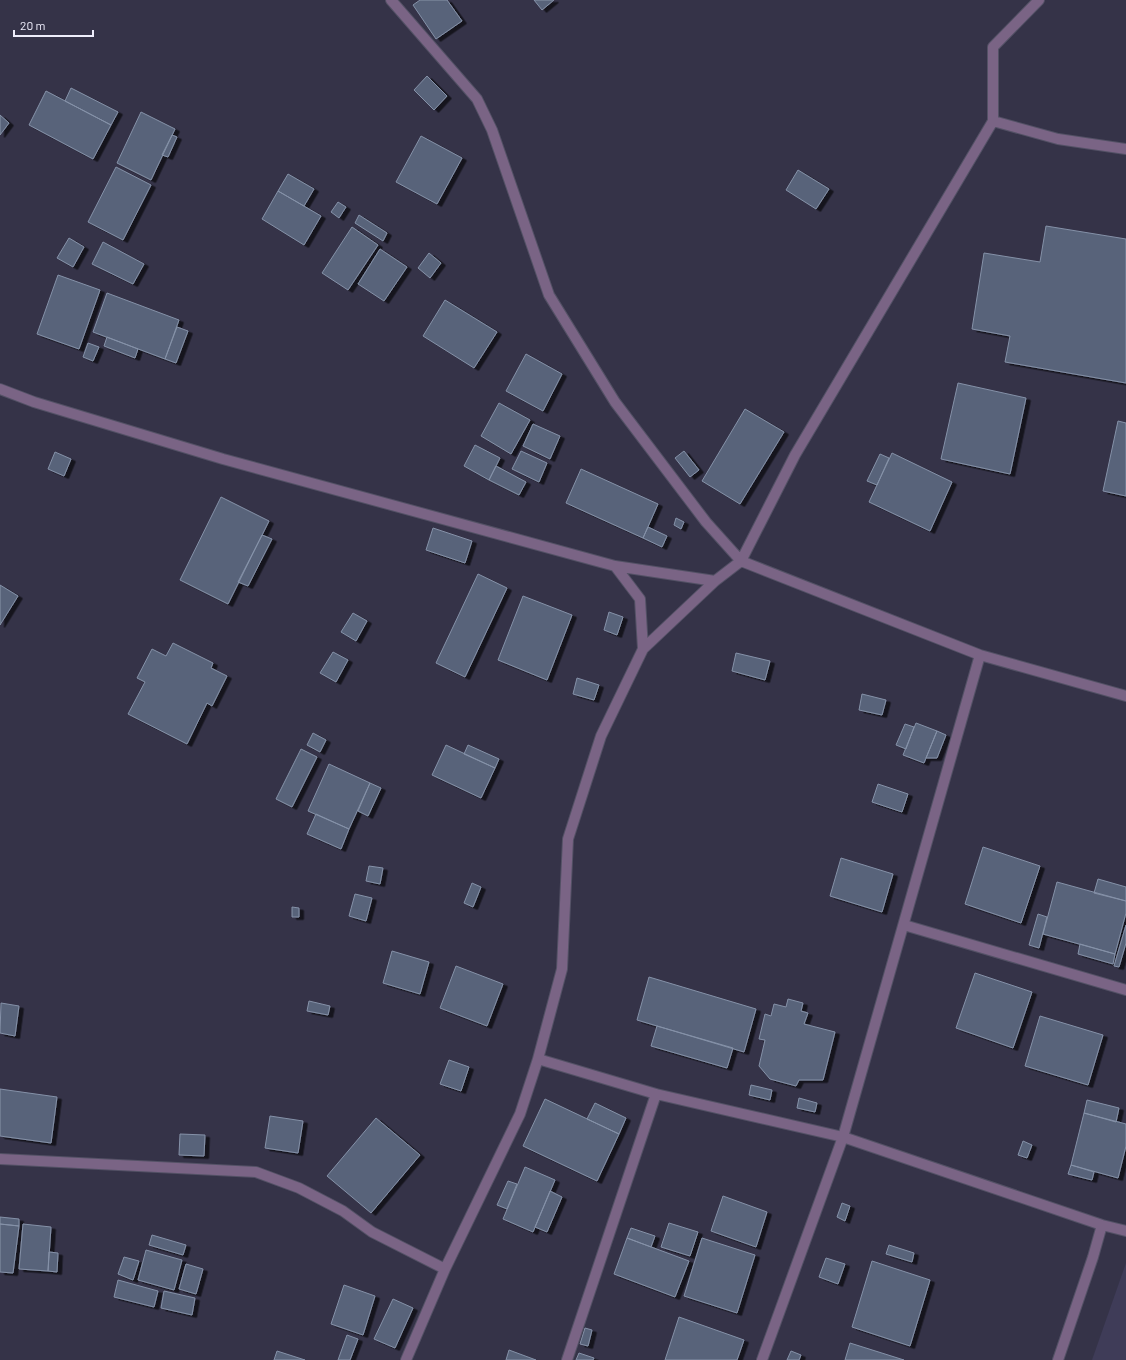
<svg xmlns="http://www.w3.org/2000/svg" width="1126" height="1360" viewBox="0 0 1126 1360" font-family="Barlow,sans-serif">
	<defs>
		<filter id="shadow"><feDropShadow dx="4.5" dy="2.5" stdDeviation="0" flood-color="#0009"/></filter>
	</defs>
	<rect width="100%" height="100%" fill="#353348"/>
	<path fill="#3f3c58" d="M 1126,1263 L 1126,1360 L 1092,1360 Z"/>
	<path fill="#58647a" stroke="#8591a8" filter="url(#shadow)" d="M 420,0 L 447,0 L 462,21 L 436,39 L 413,5 Z
		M 534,0 L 554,0 L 542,10 Z
		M 427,76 L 447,96 L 434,110 L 414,90 Z
		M 71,88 L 118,112 L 111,125 L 65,101 Z
		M 46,91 L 111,125 L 93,159 L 29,125 Z
		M 141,112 L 175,129 L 151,180 L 117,163 Z
		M 0,115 L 9,123 L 0,135 Z
		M 172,135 L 177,137 L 168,157 L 162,155 Z
		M 421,136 L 462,158 L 437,204 L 396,182 Z
		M 116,167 L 151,185 L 123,240 L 88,222 Z
		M 798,170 L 829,189 L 816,209 L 786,190 Z
		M 288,174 L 314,189 L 304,206 L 278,191 Z
		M 278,191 L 321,216 L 304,245 L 262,219 Z
		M 338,202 L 346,207 L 339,218 L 331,212 Z
		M 359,215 L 387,233 L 383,241 L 355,223 Z
		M 1046,226 L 1126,239 L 1126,383 L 1005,362 L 1010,336 L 972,329 L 984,253 L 1040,262 Z
		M 352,227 L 378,245 L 348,290 L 322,273 Z
		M 69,238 L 84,247 L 73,267 L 57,258 Z
		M 103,242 L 144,264 L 133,284 L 92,264 Z
		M 380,249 L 407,267 L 384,301 L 358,284 Z
		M 429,253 L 441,263 L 430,278 L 418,268 Z
		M 58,275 L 100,290 L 79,349 L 37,334 Z
		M 107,293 L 179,320 L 165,359 L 93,332 Z
		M 445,300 L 497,332 L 474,368 L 423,336 Z
		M 177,327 L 188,331 L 176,363 L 165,359 Z
		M 107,337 L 138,349 L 135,358 L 104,346 Z
		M 88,343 L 99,347 L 93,361 L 83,357 Z
		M 526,354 L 562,374 L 543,411 L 506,391 Z
		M 958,383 L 1026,398 L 1010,474 L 941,459 Z
		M 499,403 L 530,420 L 511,454 L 481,436 Z
		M 745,409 L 784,432 L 740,504 L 702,481 Z
		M 1118,421 L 1126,423 L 1126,496 L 1103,491 Z
		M 533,424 L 560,436 L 550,459 L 523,446 Z
		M 475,445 L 500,458 L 489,480 L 464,466 Z
		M 521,451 L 547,463 L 539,482 L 512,469 Z
		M 684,451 L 699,470 L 690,477 L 675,458 Z
		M 55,452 L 71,459 L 64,476 L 48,469 Z
		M 892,453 L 952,482 L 930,531 L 869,502 Z
		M 880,454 L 889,458 L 877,485 L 867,481 Z
		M 496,466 L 526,482 L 519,495 L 489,480 Z
		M 581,469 L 658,504 L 643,538 L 566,503 Z
		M 221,497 L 269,521 L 228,604 L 180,580 Z
		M 676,518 L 684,522 L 681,529 L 674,525 Z
		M 648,527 L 667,536 L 662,547 L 643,538 Z
		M 433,528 L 472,541 L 465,563 L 426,550 Z
		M 262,535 L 272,539 L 248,586 L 238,582 Z
		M 478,574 L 507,588 L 465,677 L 436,663 Z
		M 0,585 L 18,596 L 0,625 Z
		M 523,596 L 572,615 L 547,680 L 498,660 Z
		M 609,612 L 623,617 L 617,635 L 604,630 Z
		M 353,613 L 367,621 L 356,641 L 341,632 Z
		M 173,643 L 213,663 L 211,668 L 227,676 L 212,706 L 207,703 L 187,744 L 128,714 L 145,682 L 137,678 L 152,649 L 166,656 Z
		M 333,652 L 348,660 L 336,682 L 320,673 Z
		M 736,653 L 770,661 L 765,680 L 732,671 Z
		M 577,678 L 599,685 L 594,700 L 573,694 Z
		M 862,694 L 886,700 L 882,715 L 859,710 Z
		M 916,723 L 937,731 L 924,763 L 903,755 Z
		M 905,724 L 914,727 L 906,749 L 896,745 Z
		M 937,731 L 946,735 L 937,758 L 926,758 Z
		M 313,733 L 326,740 L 320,752 L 307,745 Z
		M 446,745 L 495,768 L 481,798 L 432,775 Z
		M 468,745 L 499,759 L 495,768 L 464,754 Z
		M 301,749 L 317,757 L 292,807 L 276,799 Z
		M 329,764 L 370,783 L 349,829 L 308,811 Z
		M 370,783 L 381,788 L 368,816 L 358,811 Z
		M 878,784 L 908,794 L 902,812 L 872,802 Z
		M 316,814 L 349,829 L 341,849 L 307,834 Z
		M 983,847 L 1040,866 L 1021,923 L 965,904 Z
		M 841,858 L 893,874 L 882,912 L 830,896 Z
		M 369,866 L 383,868 L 380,884 L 366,881 Z
		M 1098,879 L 1126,887 L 1126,901 L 1094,893 Z
		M 1057,882 L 1126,901 L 1126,913 L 1115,954 L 1043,934 Z
		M 472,883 L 481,887 L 473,907 L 464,903 Z
		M 355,894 L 372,898 L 366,921 L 349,916 Z
		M 292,907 L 299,908 L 299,917 L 292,917 Z
		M 1038,914 L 1047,917 L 1039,948 L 1029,945 Z
		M 1126,925 L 1126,943 L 1119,967 L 1114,966 Z
		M 1080,944 L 1115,954 L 1113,964 L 1078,954 Z
		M 392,951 L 429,962 L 420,994 L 383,983 Z
		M 456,966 L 503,984 L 487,1026 L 440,1008 Z
		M 975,973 L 1032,992 L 1013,1048 L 956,1028 Z
		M 649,977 L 756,1009 L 744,1052 L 637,1020 Z
		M 788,999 L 803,1003 L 801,1011 L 808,1013 L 804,1024 L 835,1032 L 823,1080 L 799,1080 L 796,1086 L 770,1079 L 759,1066 L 765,1040 L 759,1039 L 765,1014 L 771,1016 L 774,1004 L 786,1007 Z
		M 309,1001 L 330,1006 L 328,1015 L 307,1011 Z
		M 1,1003 L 19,1006 L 15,1036 L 0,1033 Z
		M 1040,1016 L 1103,1035 L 1088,1085 L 1025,1066 Z
		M 657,1026 L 733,1048 L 727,1068 L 651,1046 Z
		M 449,1060 L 469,1067 L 461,1091 L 440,1084 Z
		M 751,1085 L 772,1090 L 770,1100 L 749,1095 Z
		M 0,1089 L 57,1097 L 51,1143 L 0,1136 Z
		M 799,1098 L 817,1103 L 815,1112 L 797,1108 Z
		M 545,1099 L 619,1134 L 597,1181 L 523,1146 Z
		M 1087,1100 L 1119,1108 L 1116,1122 L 1084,1113 Z
		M 595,1103 L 626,1118 L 619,1134 L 587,1119 Z
		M 1084,1113 L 1126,1124 L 1126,1146 L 1118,1178 L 1071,1165 Z
		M 270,1116 L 303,1121 L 298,1153 L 265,1148 Z
		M 376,1118 L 420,1155 L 371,1213 L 327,1176 Z
		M 180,1134 L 205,1135 L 204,1156 L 179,1155 Z
		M 1023,1141 L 1032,1145 L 1027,1158 L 1018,1155 Z
		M 1071,1165 L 1094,1172 L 1092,1180 L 1068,1174 Z
		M 525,1167 L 555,1180 L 533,1232 L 503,1219 Z
		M 508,1181 L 517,1184 L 507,1209 L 497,1205 Z
		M 550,1191 L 562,1197 L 547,1232 L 535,1227 Z
		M 723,1196 L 767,1212 L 756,1247 L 711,1231 Z
		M 842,1203 L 850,1206 L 845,1221 L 837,1217 Z
		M 0,1217 L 19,1219 L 19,1226 L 0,1224 Z
		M 669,1223 L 698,1232 L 690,1256 L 661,1247 Z
		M 0,1224 L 19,1226 L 13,1273 L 0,1272 Z
		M 23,1224 L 51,1227 L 48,1271 L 19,1269 Z
		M 631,1228 L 655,1236 L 651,1247 L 627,1238 Z
		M 152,1235 L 186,1245 L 183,1255 L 149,1245 Z
		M 627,1238 L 689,1261 L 675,1297 L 614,1274 Z
		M 702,1238 L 755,1255 L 737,1313 L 684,1296 Z
		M 889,1245 L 914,1253 L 912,1262 L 886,1254 Z
		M 146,1250 L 182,1260 L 174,1290 L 138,1280 Z
		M 49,1252 L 58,1253 L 57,1272 L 48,1271 Z
		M 124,1257 L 139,1261 L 133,1280 L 118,1274 Z
		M 826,1258 L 845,1264 L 838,1284 L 819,1277 Z
		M 872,1261 L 930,1280 L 910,1346 L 852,1327 Z
		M 186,1264 L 203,1269 L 196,1294 L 179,1289 Z
		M 118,1280 L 158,1291 L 154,1307 L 114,1297 Z
		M 344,1285 L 375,1296 L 363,1335 L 331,1324 Z
		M 164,1291 L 195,1298 L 192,1315 L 161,1308 Z
		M 393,1299 L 413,1308 L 395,1348 L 374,1339 Z
		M 679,1317 L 744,1340 L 737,1360 L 665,1360 Z
		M 585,1328 L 592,1330 L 588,1346 L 580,1344 Z
		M 347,1335 L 358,1339 L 350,1360 L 338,1360 Z
		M 850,1343 L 904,1360 L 845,1360 Z
		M 509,1350 L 536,1360 L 506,1360 Z
		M 277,1351 L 305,1360 L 274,1360 Z
		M 791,1351 L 801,1355 L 799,1360 L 787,1360 Z
		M 579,1353 L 594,1358 L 593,1360 L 576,1360 Z"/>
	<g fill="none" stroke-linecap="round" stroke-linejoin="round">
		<g stroke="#535165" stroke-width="12">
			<path id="minor" d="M 391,0 L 477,99 L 492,130 L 549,295 L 615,402 L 706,522 L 741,561 L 980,655 L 1126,696
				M 993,121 L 1058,139 L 1126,149
				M 0,389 L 34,402 L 223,459 L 615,566 L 640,599 L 643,649
				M 615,566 L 715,581
				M 904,925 L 1126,990
				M 538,1059 L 656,1094 L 843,1137 L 1102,1225 L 1126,1231
				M 0,1159 L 256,1172 L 299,1188 L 343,1211 L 372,1232 L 445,1269
				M 406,1360 L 445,1269 L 520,1114 L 538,1059 L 562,969 L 568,839 L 601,736 L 643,649 L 715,581 L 741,561 L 795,455 L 993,121 L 993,47 L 1039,0
				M 567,1360 L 656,1094
				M 762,1360 L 843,1137 L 980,655
				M 1058,1360 L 1093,1257 L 1102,1225"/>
		</g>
		<use href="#minor" stroke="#7a6485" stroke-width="10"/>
	</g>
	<path d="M14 30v6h79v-6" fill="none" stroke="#eeedfb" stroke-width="2"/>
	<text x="20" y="30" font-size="12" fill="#eeedfb" stroke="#353348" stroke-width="3" paint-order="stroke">20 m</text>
</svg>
